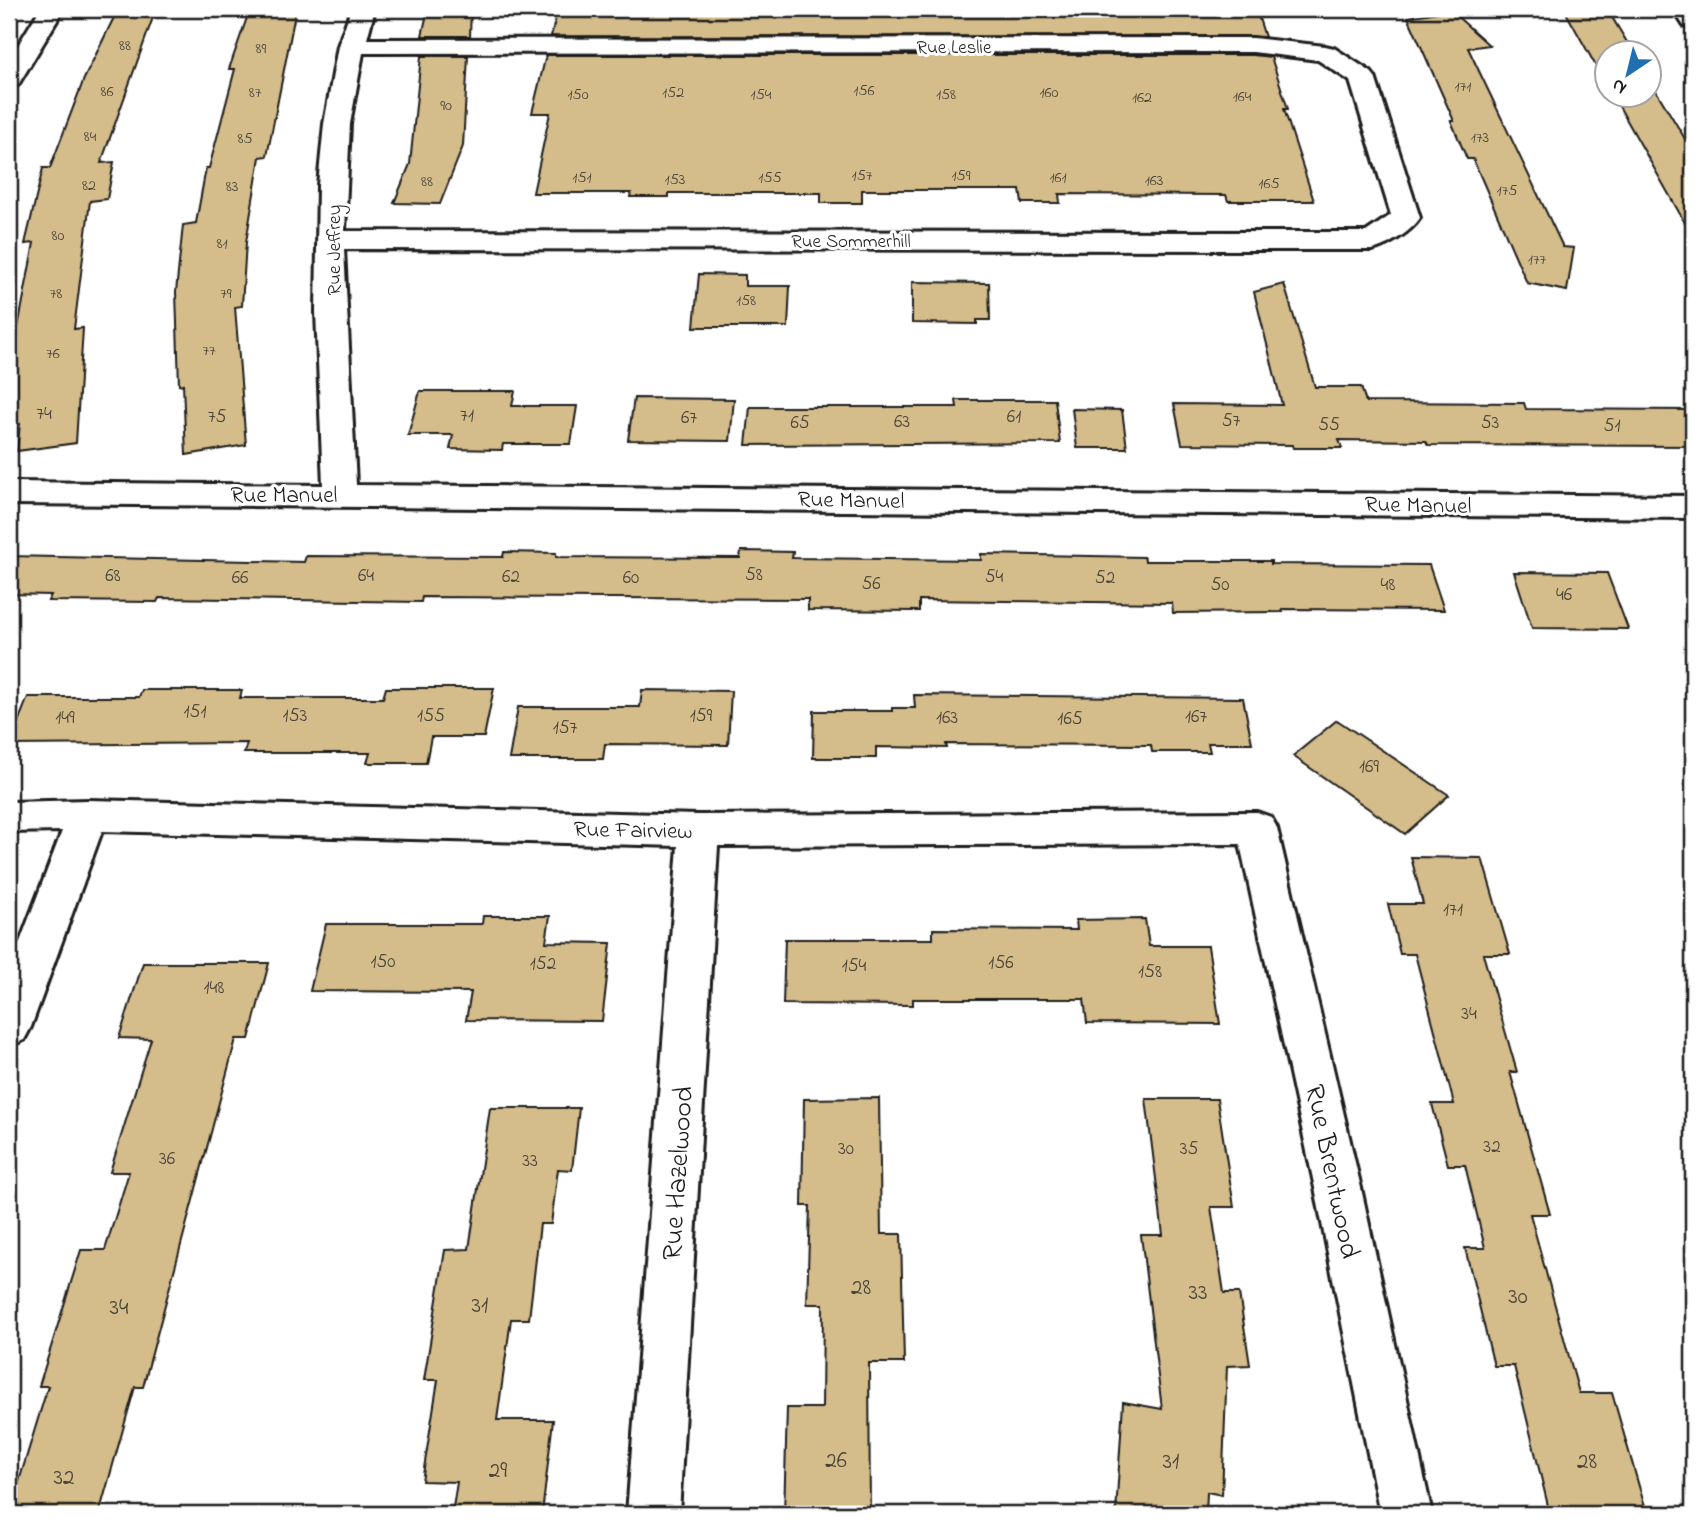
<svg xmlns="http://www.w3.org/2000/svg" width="1702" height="1523" viewBox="0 0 1702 1523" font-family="'Indie Flower',sans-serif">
	<rect width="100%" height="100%" fill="#fff"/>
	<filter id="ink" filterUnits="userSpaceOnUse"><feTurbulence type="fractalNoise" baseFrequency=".0143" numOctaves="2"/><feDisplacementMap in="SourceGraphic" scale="14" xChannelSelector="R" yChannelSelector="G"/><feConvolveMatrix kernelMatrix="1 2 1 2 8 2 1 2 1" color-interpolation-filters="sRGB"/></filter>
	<g filter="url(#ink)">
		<path fill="#d4bc8b" stroke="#1c1c1c" stroke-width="2" d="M 118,9 L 156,9 L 101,163 L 114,162 L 107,199 L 90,201 L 74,329 L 83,328 L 76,443 L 17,451 L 20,424 L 9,426 L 9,375 L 34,243 L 25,244 L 43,168 L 50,168 L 84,79 Z
			M 250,9 L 296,9 L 267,156 L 260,157 L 246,242 L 242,306 L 235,307 L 246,445 L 186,455 L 183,384 L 179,385 L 176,292 L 183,225 L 196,223 L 206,168 L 209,168 L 235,69 L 229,69 Z
			M 428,9 L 471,9 L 470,36 L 422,36 Z
			M 558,9 L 1256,9 L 1265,37 L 551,36 Z
			M 1564,9 L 1607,9 L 1633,52 L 1607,52 L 1607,86 Z
			M 1450,10 L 1489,45 L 1468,48 L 1563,247 L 1574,248 L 1567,291 L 1527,283 L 1473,159 L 1467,159 L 1451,121 L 1454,121 L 1408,17 Z
			M 546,55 L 1253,55 L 1271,57 L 1288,109 L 1284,109 L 1314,201 L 1228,201 L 1226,195 L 1059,194 L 1060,203 L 1022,203 L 1020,190 L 862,190 L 862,203 L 821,203 L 821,193 L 669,193 L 669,197 L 630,197 L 631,193 L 533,193 L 550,113 L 532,113 Z
			M 421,56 L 468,56 L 463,146 L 440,204 L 394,203 L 410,164 Z
			M 1649,79 L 1693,152 L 1693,237 L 1612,94 L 1649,94 Z
			M 699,274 L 745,275 L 745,286 L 790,286 L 788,327 L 694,327 Z
			M 912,282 L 989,283 L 990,320 L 977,320 L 977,324 L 912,323 Z
			M 1284,284 L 1315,387 L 1361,387 L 1366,402 L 1524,403 L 1526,409 L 1693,410 L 1693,446 L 1428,445 L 1426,441 L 1339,440 L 1342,448 L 1293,448 L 1292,445 L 1182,444 L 1174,404 L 1282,405 L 1254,292 Z
			M 420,391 L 515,391 L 512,406 L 577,406 L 571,444 L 503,444 L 502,450 L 450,449 L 453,435 L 408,435 Z
			M 634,398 L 734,399 L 730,441 L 628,440 Z
			M 956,400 L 1055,400 L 1060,443 L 746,445 L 750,407 L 957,407 Z
			M 1072,409 L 1122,410 L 1127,448 L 1077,448 Z
			M 741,551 L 793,552 L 792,558 L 981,560 L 981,554 L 1144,557 L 1145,561 L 1271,561 L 1271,564 L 1429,565 L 1444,610 L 1282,609 L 1283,612 L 1173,613 L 1172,603 L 919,600 L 919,611 L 808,610 L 808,599 L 422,597 L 421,602 L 159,598 L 157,602 L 48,601 L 51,595 L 9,594 L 9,556 L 304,562 L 306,556 L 503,557 L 504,552 L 556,553 L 556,557 L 740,558 Z
			M 1514,572 L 1607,573 L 1628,629 L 1532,628 Z
			M 386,688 L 494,688 L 484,737 L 431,737 L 426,763 L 367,763 L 370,753 L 244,753 L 247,743 L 9,745 L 28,697 L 139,697 L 142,690 L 242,690 L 240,698 L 383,698 Z
			M 642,690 L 731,691 L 728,745 L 605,744 L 603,759 L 509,759 L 518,707 L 640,707 Z
			M 914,695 L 1243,698 L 1252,743 L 1208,743 L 1210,752 L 1152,752 L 1151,745 L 946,744 L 947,748 L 876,747 L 876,758 L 813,758 L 814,711 L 892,711 L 892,708 L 915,708 Z
			M 1337,720 L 1449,795 L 1405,834 L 1293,756 Z
			M 1411,857 L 1482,858 L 1510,954 L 1483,954 L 1517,1072 L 1510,1072 L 1550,1214 L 1530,1214 L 1579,1393 L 1612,1393 L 1647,1514 L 1550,1514 L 1514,1366 L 1494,1366 L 1465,1248 L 1485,1248 L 1465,1165 L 1448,1165 L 1432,1104 L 1454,1104 L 1415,954 L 1400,954 L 1388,904 L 1423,904 Z
			M 483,916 L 550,916 L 546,942 L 611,943 L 602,1021 L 466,1020 L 471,992 L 310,991 L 326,924 L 482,924 Z
			M 1145,919 L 1149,946 L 1208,946 L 1220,1024 L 1087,1023 L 1084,999 L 913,999 L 913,1005 L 783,1004 L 785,939 L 933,939 L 933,929 L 1077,930 L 1076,920 Z
			M 143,963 L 269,963 L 249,1039 L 236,1039 L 143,1387 L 135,1387 L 99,1514 L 9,1514 L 48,1386 L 39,1386 L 81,1250 L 105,1250 L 129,1172 L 110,1172 L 151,1039 L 119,1038 Z
			M 879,1098 L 881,1234 L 901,1234 L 904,1363 L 869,1363 L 870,1514 L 784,1514 L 787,1408 L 822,1408 L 823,1304 L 807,1304 L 810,1206 L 802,1206 L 804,1099 Z
			M 1146,1099 L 1217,1099 L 1234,1207 L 1211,1207 L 1224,1293 L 1239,1293 L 1250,1365 L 1227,1366 L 1222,1495 L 1207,1492 L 1206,1514 L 1116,1514 L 1123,1402 L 1162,1409 L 1141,1235 L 1163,1235 Z
			M 490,1108 L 579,1108 L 572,1170 L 558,1169 L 551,1224 L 540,1224 L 529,1319 L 511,1319 L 497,1420 L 553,1420 L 542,1514 L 452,1514 L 457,1482 L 422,1481 L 438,1380 L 424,1380 L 445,1250 L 469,1249 Z"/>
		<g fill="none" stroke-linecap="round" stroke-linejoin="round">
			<g stroke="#1c1c1c" stroke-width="6">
				<path id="street" d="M 40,9 L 64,9 L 18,85 L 9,88 L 9,60 Z
					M 351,9 L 375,9 L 367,39 L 1253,38 L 1325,46 L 1334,48 L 1371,72 L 1375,77 L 1420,218 C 1411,232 1388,246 1372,250 L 344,249 L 356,485 L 1693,496 L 1693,518 L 9,504 L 9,482 L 323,485 L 316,312 L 318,185 L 324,124 L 338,46 ZM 1253,52 L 1318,60 L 1350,81 L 1391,215 L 1366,232 L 345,231 L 350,124 L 363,53 Z
					M 88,800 L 699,815 L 1257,812 L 1271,817 L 1277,828 L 1361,1188 L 1432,1514 L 1380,1514 L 1315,1188 L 1240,844 L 718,846 L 679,1514 L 627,1514 L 678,846 L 102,831 L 31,1027 L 24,1040 L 9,1046 L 9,971 L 62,831 L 9,832 L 9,802 Z"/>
			</g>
			<g stroke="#1c1c1c" stroke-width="6">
				<path id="secondary" d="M 1673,9 L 1693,9 L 1693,28 L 1684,26 Z"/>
			</g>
			<use href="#street" fill="#fff" fill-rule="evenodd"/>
			<use href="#secondary" fill="#fff" fill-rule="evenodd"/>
		</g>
	</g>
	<g text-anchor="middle" stroke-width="6" stroke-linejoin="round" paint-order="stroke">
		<g font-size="16" fill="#4a4438">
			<text x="125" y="50">88</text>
			<text x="261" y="53">89</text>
			<text x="1463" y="91">171</text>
			<text x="864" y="95">156</text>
			<text x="107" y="96">86</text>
			<text x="255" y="97">87</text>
			<text x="673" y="97">152</text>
			<text x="1049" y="97">160</text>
			<text x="578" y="99">150</text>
			<text x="761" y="99">154</text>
			<text x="946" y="99">158</text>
			<text x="1242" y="101">164</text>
			<text x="1142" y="102">162</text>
			<text x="446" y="110">90</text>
			<text x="90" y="141">84</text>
			<text x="1480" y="142">173</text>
			<text x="245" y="143">85</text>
			<text x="862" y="180">157</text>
			<text x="961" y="180">159</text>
			<text x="582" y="182">151</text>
			<text x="770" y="182">155</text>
			<text x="1058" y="182">161</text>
			<text x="675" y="184">153</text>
			<text x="1154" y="185">163</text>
			<text x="427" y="186">88</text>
			<text x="1269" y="188">165</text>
			<text x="89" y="190">82</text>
			<text x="232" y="191">83</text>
			<text x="1507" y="195">175</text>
			<text x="58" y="240">80</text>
			<text x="222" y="248">81</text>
			<text x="1537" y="264">177</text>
			<text x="56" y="298">78</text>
			<text x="226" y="298">79</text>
			<text x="746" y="305">158</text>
			<text x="209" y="355">77</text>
			<text x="53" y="358">76</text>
		</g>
		<g font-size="19" fill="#1c1c1c" stroke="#fff">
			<text x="954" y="53">Rue Leslie</text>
			<text x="851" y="247">Rue Sommerhill</text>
			<text transform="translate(333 250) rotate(-90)" y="7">Rue Jeffrey</text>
		</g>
		<g font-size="19" fill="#4a4438">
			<text x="44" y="419">74</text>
			<text x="467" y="421">71</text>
			<text x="217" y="422">75</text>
			<text x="1014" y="422">61</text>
			<text x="689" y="423">67</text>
			<text x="1231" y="426">57</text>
			<text x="902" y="427">63</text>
			<text x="800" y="428">65</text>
			<text x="1490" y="428">53</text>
			<text x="1329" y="430">55</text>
			<text x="1612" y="431">51</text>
			<text x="754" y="580">58</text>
			<text x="113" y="581">68</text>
			<text x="366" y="581">64</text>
			<text x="511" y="582">62</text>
			<text x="994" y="582">54</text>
			<text x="240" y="583">66</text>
			<text x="631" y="583">60</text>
			<text x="1105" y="583">52</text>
			<text x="871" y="589">56</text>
			<text x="1220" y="590">50</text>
			<text x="1388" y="590">48</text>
			<text x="1564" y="600">46</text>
			<text x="195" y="717">151</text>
			<text x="295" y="721">153</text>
			<text x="431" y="721">155</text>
			<text x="701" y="721">159</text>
			<text x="1196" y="722">167</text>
			<text x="65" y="723">149</text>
			<text x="947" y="723">163</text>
			<text x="1070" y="724">165</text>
			<text x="565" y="733">157</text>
			<text x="1369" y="772">169</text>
			<text x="1453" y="915">171</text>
			<text x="383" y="967">150</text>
			<text x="1001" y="968">156</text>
			<text x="543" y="969">152</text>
			<text x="854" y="971">154</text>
			<text x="1150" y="977">158</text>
			<text x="214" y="993">148</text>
			<text x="1469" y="1019">34</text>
			<text x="1492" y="1152">32</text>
			<text x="846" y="1154">30</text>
			<text x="1189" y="1154">35</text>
			<text x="167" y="1164">36</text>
			<text x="530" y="1166">33</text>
		</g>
		<g font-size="23" fill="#1c1c1c" stroke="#fff">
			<text x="284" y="502">Rue Manuel</text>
			<text transform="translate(851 499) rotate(1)" y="8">Rue Manuel</text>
			<text transform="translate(1418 504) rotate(1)" y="8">Rue Manuel</text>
			<text transform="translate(633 829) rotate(1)" y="8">Rue Fairview</text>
		</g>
		<g font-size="23" fill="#4a4438">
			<text x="861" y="1294">28</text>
			<text x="1198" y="1299">33</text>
			<text x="1518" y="1303">30</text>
			<text x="480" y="1312">31</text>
			<text x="119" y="1314">34</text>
			<text x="836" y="1467">26</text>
			<text x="1171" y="1468">31</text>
			<text x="1587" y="1468">28</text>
			<text x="498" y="1477">29</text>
			<text x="64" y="1484">32</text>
		</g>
		<g font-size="28" fill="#1c1c1c" stroke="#fff">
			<text transform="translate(1334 1171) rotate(78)" y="10">Rue Brentwood</text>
			<text transform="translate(676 1173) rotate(-86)" y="10">Rue Hazelwood</text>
		</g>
	</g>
	<rect width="1702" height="1523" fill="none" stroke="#fff" stroke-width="35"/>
	<rect x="18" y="18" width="1667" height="1488" fill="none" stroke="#1c1c1c" stroke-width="2.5" filter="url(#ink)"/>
	<g transform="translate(1628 74) rotate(215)"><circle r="33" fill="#ffffff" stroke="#a4a4a4" stroke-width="2"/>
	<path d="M0-5L12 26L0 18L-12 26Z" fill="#1f6fb2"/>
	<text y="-10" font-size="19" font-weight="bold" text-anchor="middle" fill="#1c1c1c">N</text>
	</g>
</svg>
